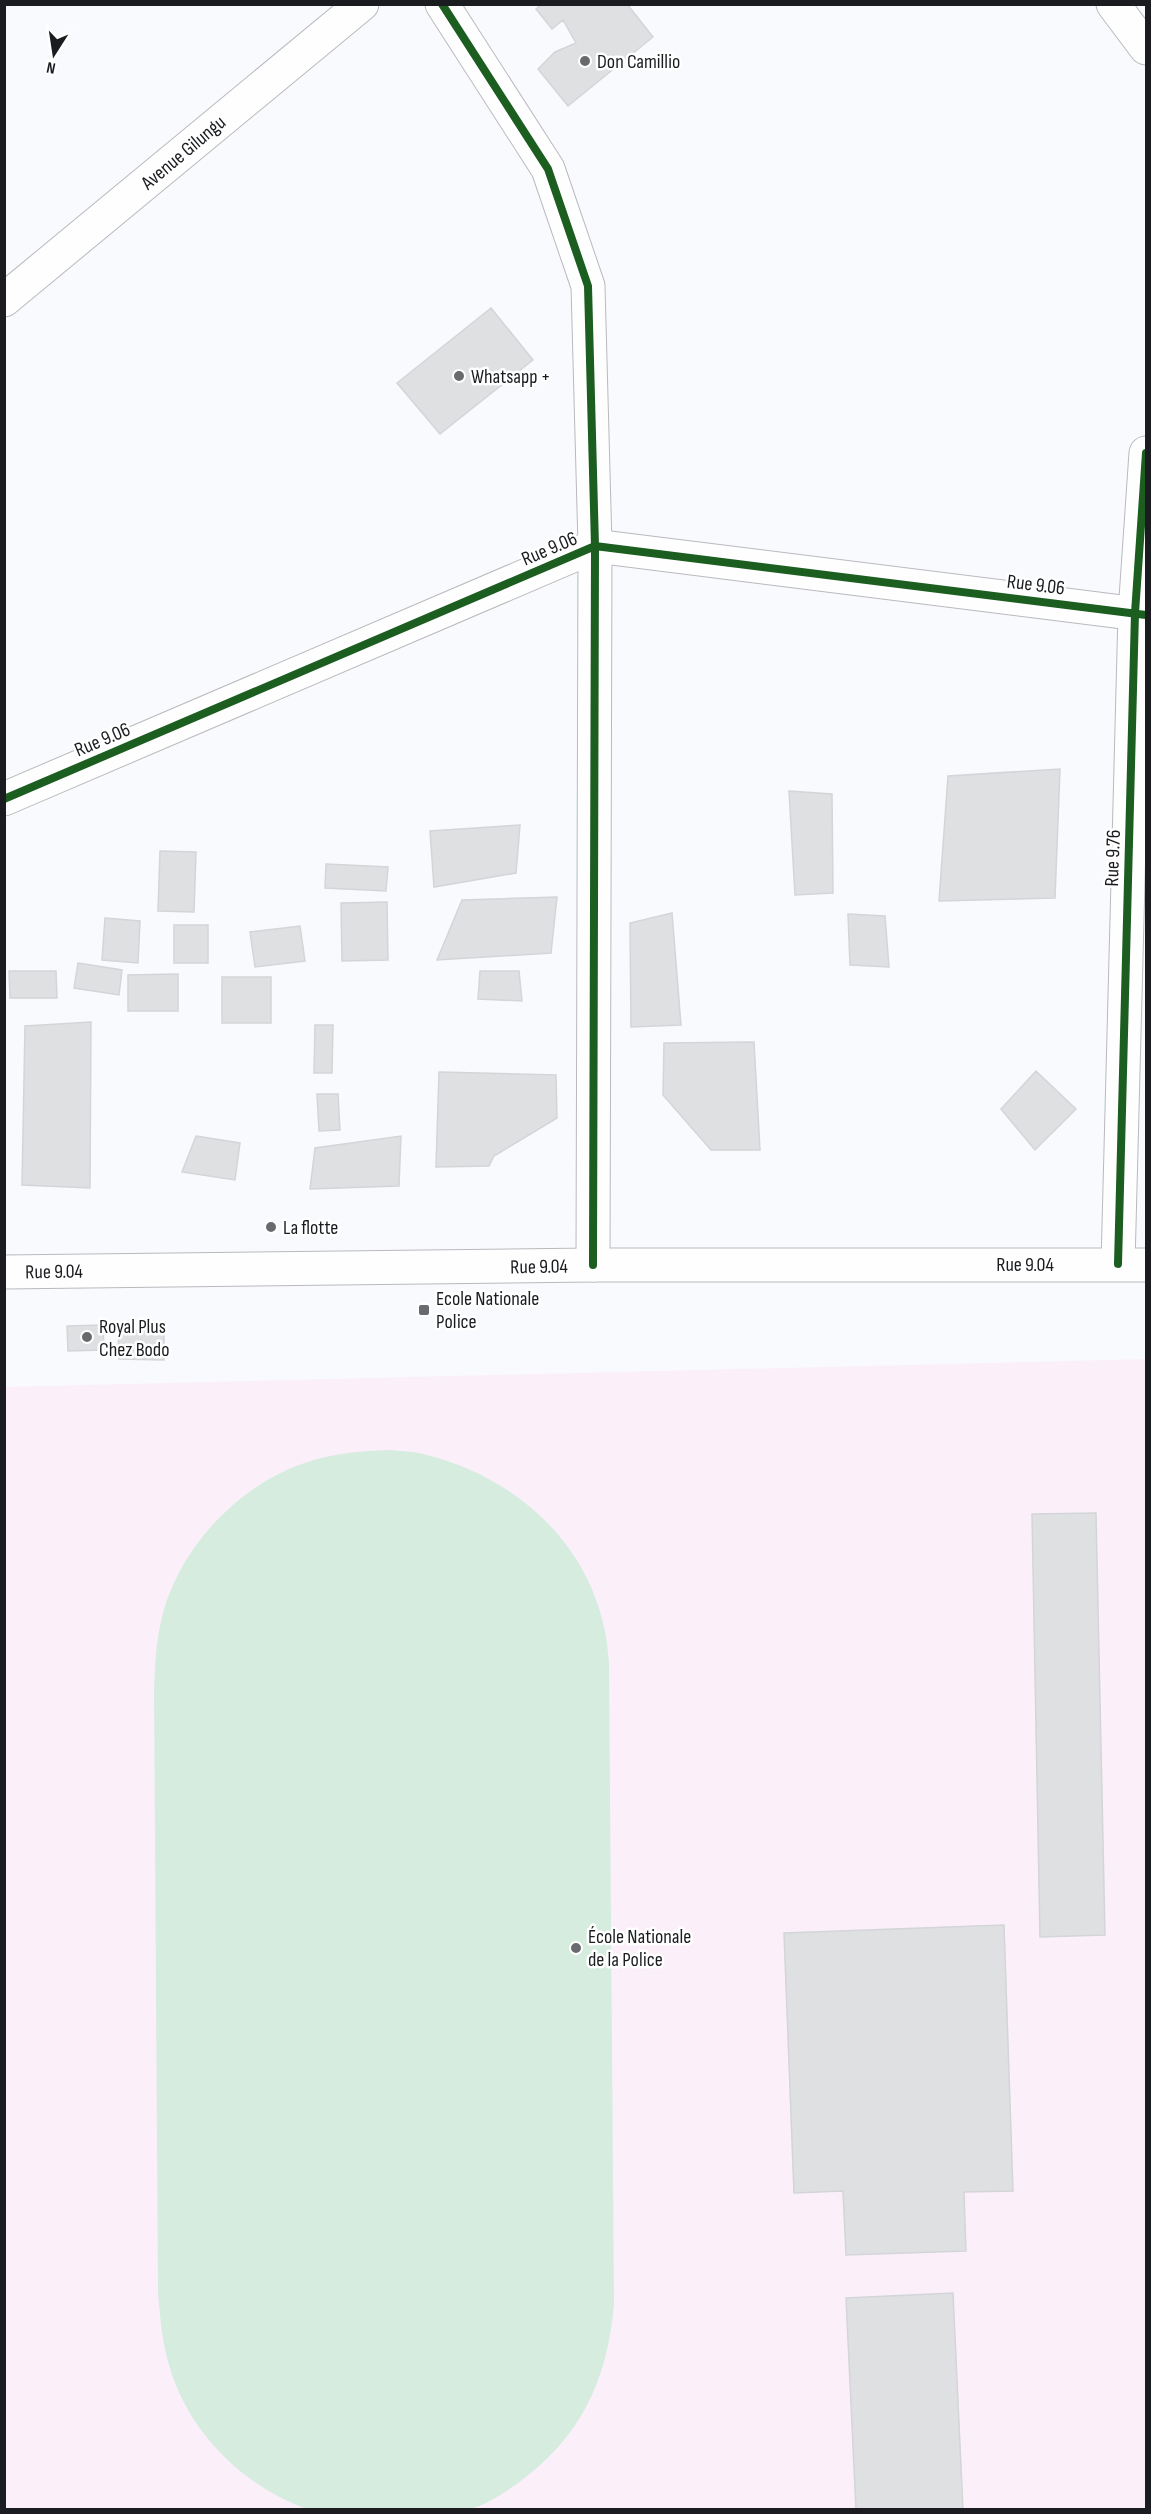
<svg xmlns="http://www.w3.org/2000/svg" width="1151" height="2514" viewBox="0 0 1151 2514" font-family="'Sofia Sans Condensed',sans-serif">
	<rect width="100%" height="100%" fill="#f8fafd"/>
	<path fill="#fbf0fa" d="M 1146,1359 L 1146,2509 L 5,2509 L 4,1387 Z"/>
	<path fill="#d5ecdf" d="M 387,1450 C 400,1451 415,1451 427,1455 C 513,1477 585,1539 604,1627 C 607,1639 608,1652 609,1664 L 614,2305 C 607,2381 581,2437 518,2483 C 505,2492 487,2505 470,2509 C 457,2512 439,2510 425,2510 C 386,2510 346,2510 307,2509 C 243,2486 188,2432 169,2365 C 162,2341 160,2317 158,2292 L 154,1690 C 155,1665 156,1641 162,1617 C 180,1545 243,1480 314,1460 C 338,1453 362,1451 387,1450 Z"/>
	<path fill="#dee0e2" stroke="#d3d5d8" stroke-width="1.5" d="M 542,4 L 627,4 L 653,37 L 568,106 L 538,69 L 555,52 L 576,43 L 563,20 L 552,29 L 536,9 Z
		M 491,308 L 533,360 L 440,434 L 397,383 Z
		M 1060,769 L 1055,898 L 939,901 L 948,776 Z
		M 789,791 L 832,794 L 833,893 L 795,895 Z
		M 520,825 L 516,873 L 434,887 L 430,831 Z
		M 160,851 L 196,852 L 194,912 L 158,911 Z
		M 326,864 L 388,867 L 386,891 L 325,888 Z
		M 557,897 L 551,953 L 437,960 L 462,900 Z
		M 387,902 L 388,960 L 342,961 L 341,903 Z
		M 672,913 L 681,1025 L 631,1027 L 630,923 Z
		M 848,914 L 885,916 L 889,967 L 850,965 Z
		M 105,918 L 140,921 L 138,963 L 102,960 Z
		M 174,925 L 208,925 L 208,963 L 174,963 Z
		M 300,926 L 305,961 L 255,967 L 250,932 Z
		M 78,963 L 122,970 L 119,995 L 74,988 Z
		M 9,971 L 56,971 L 57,998 L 10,998 Z
		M 480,971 L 519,971 L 522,1001 L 478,999 Z
		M 178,974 L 178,1011 L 128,1011 L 128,975 Z
		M 222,977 L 271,977 L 271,1023 L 222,1023 Z
		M 91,1022 L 90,1188 L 22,1185 L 25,1026 Z
		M 315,1025 L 333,1025 L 332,1073 L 314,1073 Z
		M 754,1042 L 760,1150 L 711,1150 L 663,1095 L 664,1043 Z
		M 1036,1071 L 1076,1109 L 1035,1150 L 1001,1109 Z
		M 439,1072 L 556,1075 L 557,1118 L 494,1156 L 489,1166 L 436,1167 Z
		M 317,1094 L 338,1094 L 340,1130 L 319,1131 Z
		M 196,1136 L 240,1143 L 235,1180 L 182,1172 Z
		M 401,1136 L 399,1186 L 310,1189 L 315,1148 Z
		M 103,1325 L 104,1350 L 68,1351 L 67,1326 Z
		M 118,1330 L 164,1331 L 164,1360 L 119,1359 Z
		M 1096,1513 L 1105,1935 L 1040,1937 L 1032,1514 Z
		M 1004,1925 L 1013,2191 L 964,2192 L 966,2251 L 846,2255 L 843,2191 L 794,2193 L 784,1933 Z
		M 953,2293 L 963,2510 L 856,2510 L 846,2298 Z"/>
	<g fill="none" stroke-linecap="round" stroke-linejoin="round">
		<g stroke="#b8babd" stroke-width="35">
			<path id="street" d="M 442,4 L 548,169 L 588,286 L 595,546 L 593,1265
				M 1113,4 L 1146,48
				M 4,300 L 362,4
				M 4,799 L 595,546 L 1146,615
				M 1118,1264 L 1135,613 L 1146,453"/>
		</g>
		<g stroke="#b8babd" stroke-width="35">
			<path id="secondary" d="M 4,1272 L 593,1265 L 1146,1265"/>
		</g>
		<use href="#street" stroke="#fefeff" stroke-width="33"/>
		<use href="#secondary" stroke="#fefeff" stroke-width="33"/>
		<g stroke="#fff" stroke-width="11">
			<path id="cycleway" d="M 442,4 L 548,169 L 588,286 L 595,546 L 593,1265
				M 4,799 L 595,546 L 1146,615
				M 1118,1264 L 1135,613 L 1146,453"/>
		</g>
		<use href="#cycleway" stroke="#1b5e20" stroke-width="8"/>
	</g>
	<g fill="#686a6d" stroke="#fff" stroke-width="2">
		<circle cx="585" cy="61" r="6"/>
		<circle cx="459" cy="376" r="6"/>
		<circle cx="271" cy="1227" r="6"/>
		<rect x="418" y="1304" width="12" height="12" rx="3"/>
		<circle cx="87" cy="1337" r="6"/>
		<circle cx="576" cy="1948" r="6"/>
	</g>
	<g text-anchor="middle" stroke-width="5" stroke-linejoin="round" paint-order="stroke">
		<g font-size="20" fill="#1a1c1f" stroke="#fff" text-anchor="start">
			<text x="597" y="68">Don Camillio</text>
			<text x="471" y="383">Whatsapp +</text>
			<text x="283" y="1234">La flotte</text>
			<text x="436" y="1305">Ecole Nationale<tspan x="436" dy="23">Police</tspan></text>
			<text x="99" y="1333">Royal Plus<tspan x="99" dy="23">Chez Bodo</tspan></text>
			<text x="588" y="1943">École Nationale<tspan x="588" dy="23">de la Police</tspan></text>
		</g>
		<g font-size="20" fill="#1a1c1f" stroke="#fff">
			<text transform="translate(183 152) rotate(-40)" y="7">Avenue Gilungu</text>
			<text transform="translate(549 548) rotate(-23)" y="7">Rue 9.06</text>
			<text transform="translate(1036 584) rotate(7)" y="7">Rue 9.06</text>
			<text transform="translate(102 739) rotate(-23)" y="7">Rue 9.06</text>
			<text transform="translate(1112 858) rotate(-88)" y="7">Rue 9.76</text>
			<text x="1025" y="1271">Rue 9.04</text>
			<text transform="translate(539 1266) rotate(-1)" y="7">Rue 9.04</text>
			<text transform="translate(54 1271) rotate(-1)" y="7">Rue 9.04</text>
		</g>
	</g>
	<rect width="1151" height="2514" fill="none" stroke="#1a1c1f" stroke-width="12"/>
	<g transform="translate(54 54) rotate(192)" stroke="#ffffff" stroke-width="4.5" paint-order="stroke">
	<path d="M0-4.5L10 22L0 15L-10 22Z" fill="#1a1c1f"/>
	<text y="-9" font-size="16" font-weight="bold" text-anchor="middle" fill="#1a1c1f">N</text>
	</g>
</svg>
